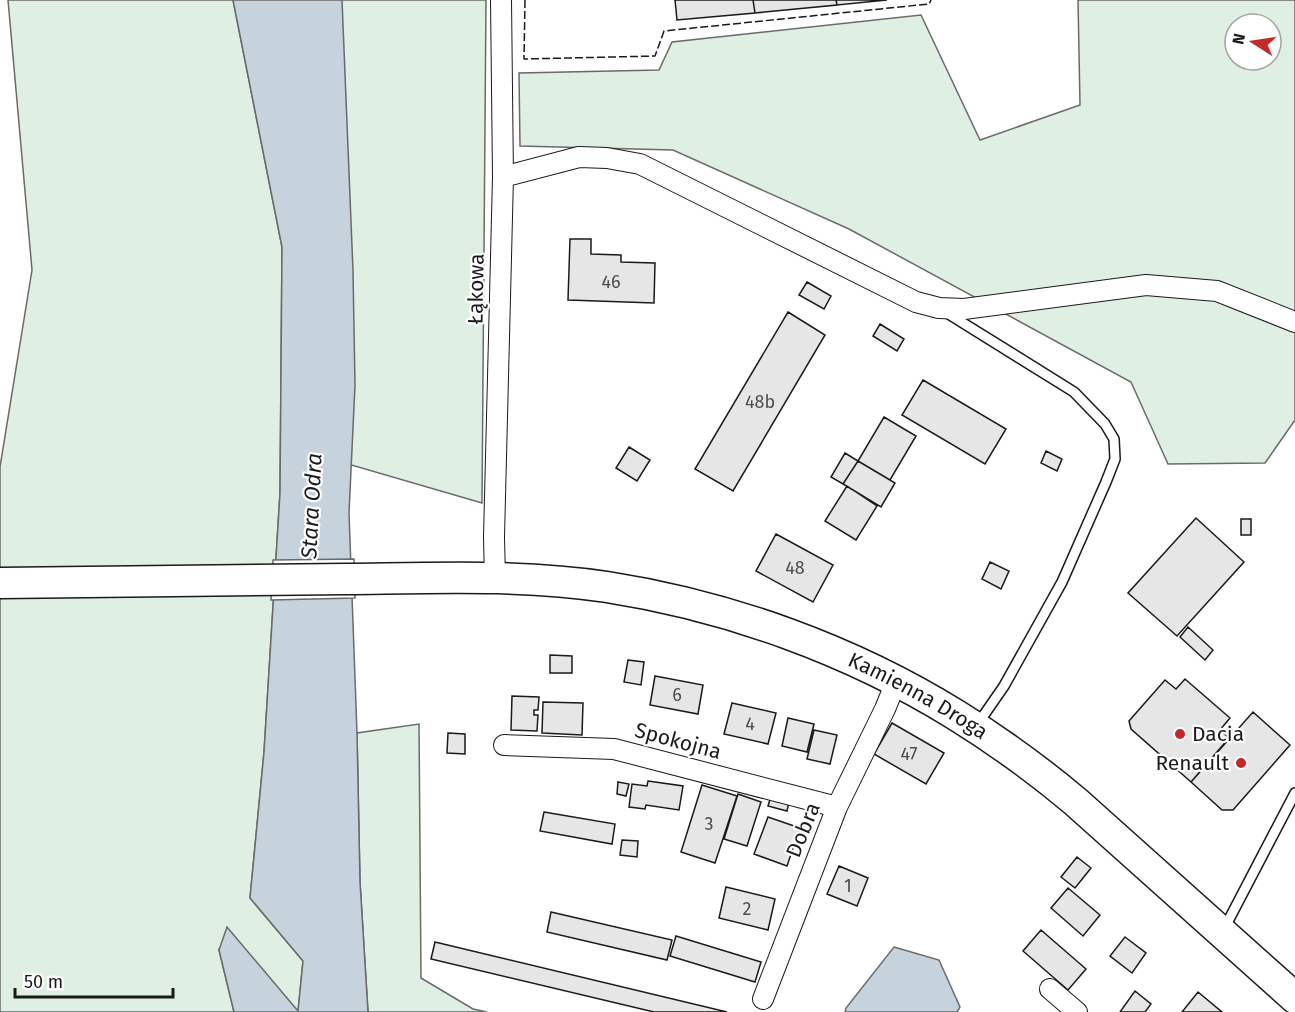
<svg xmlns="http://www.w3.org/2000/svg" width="1295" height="1012" viewBox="0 0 1295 1012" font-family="'Fira Sans',sans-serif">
	<rect width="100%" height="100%" fill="#fff"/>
	<path fill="#e0efe3" stroke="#6a6a6a" stroke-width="1.5" fill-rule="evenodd" d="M 8,0 L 233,0 L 282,247 L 280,493 L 264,752 L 250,898 L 303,961 L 298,1012 L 219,950 L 234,1012 L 0,1012 L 0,467 L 32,270 Z
		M 327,0 L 486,0 L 482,503 L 341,462 Z
		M 1078,0 L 1295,0 L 1295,420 L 1265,463 L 1168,464 L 1131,382 L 849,229 L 673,150 L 520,146 L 519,73 L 659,70 L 672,42 L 921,15 L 980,140 L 1080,105 ZM 1235,24 L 1271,24 L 1271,60 L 1235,60 Z
		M 419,724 L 421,978 L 473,1009 L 487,1012 L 368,1012 L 360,882 L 357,733 Z"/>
	<path fill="#c6d2dc" stroke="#6a6a6a" stroke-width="1.5" d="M 233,0 L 342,0 L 353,271 L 355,385 L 349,513 L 357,733 L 360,882 L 368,1012 L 234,1012 L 219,950 L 227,927 L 298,1011 L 303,961 L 250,898 L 264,752 L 280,493 L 282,247 Z
		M 894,947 L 939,960 L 960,1007 L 957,1012 L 845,1012 L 846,1008 Z"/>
	<path fill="#fff" stroke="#6a6a6a" stroke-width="1.5" d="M 354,559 L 355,598 L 271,600 L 273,560 Z"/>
	<path fill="#e6e6e6" stroke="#1a1a1a" stroke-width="1.5" d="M 675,0 L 753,0 L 755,13 L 677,20 Z
		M 753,0 L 836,0 L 837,5 L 755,13 Z
		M 836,0 L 887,0 L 837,5 Z
		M 570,239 L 591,239 L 591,254 L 621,255 L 621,262 L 655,263 L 654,303 L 568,300 Z
		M 807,282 L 831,296 L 824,309 L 799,295 Z
		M 788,312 L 825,335 L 733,491 L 695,469 Z
		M 880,324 L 904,339 L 897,351 L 873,336 Z
		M 923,380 L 1006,429 L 985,464 L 902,415 Z
		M 884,417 L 916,436 L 890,480 L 858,461 Z
		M 629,447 L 650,460 L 637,481 L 616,468 Z
		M 1046,451 L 1062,459 L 1057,471 L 1041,463 Z
		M 845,453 L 858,461 L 843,484 L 831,477 Z
		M 858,461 L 895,483 L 881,507 L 843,484 Z
		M 847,486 L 877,506 L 856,540 L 825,521 Z
		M 1196,518 L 1244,562 L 1177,636 L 1128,593 Z
		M 1241,519 L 1251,519 L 1251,535 L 1241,535 Z
		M 776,534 L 833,565 L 813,602 L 756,571 Z
		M 990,562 L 1009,571 L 1001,589 L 982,579 Z
		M 1188,627 L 1213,650 L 1205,660 L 1180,637 Z
		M 550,655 L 572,656 L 572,673 L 550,673 Z
		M 628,660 L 644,662 L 641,685 L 624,682 Z
		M 655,676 L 703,685 L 698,714 L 650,705 Z
		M 1185,679 L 1230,718 L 1220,730 L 1229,738 L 1191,782 L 1131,729 L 1129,721 L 1165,680 L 1176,689 Z
		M 512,696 L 539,697 L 538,710 L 534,710 L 534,715 L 538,715 L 537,731 L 511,730 Z
		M 543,702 L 583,703 L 582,735 L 542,733 Z
		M 732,703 L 776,713 L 768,744 L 724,734 Z
		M 1253,712 L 1290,745 L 1233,810 L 1222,810 L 1191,782 Z
		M 788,718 L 814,724 L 807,752 L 782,746 Z
		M 892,723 L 944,753 L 926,784 L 874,754 Z
		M 814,730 L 837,735 L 830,764 L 807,759 Z
		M 448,733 L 465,734 L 465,754 L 447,753 Z
		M 648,781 L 683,786 L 679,810 L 646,805 L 645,809 L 629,807 L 632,784 L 647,786 Z
		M 618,782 L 629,784 L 626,796 L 617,794 Z
		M 702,785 L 737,796 L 715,863 L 681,852 Z
		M 738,794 L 761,802 L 747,846 L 724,839 Z
		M 771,796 L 789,802 L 787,811 L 768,806 Z
		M 544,812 L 615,824 L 612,844 L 540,831 Z
		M 768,817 L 800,828 L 787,866 L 754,854 Z
		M 622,840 L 638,841 L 637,857 L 620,855 Z
		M 1077,857 L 1091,868 L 1075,888 L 1061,877 Z
		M 839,866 L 868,878 L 857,906 L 827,894 Z
		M 726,887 L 775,899 L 768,930 L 719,918 Z
		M 1068,888 L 1100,915 L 1083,936 L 1051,908 Z
		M 551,912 L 672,940 L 667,960 L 547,932 Z
		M 1041,930 L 1086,969 L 1068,990 L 1023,951 Z
		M 676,936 L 761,962 L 755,982 L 670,956 Z
		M 1125,937 L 1146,953 L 1132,973 L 1110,956 Z
		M 435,942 L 727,1012 L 654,1012 L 431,959 Z
		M 1135,991 L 1151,1004 L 1145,1012 L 1120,1012 Z
		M 1198,992 L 1222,1012 L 1182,1012 Z"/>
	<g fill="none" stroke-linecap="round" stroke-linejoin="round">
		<g stroke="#1a1a1a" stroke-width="12">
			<path id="lane" d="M 947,313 L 1074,392 L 1105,424 L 1114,439 L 1115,459 L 1106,482 L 1062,582 L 1004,686 L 977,725
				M 1224,929 L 1295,793"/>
		</g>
		<g stroke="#1a1a1a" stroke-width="22">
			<path id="street" d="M 503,177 L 579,157 L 607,158 L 640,164 L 916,302 L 939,308 L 964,309 L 1146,285 L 1217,291 L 1295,322
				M 495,579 L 494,537 L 503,177 L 501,0
				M 504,745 L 614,749 L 837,807
				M 1050,989 L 1077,1012
				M 763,999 L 837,807 L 885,709 L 896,682"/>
		</g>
		<g stroke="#1a1a1a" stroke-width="33">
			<g id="primary">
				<path id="s1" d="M 0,583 C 115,582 231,580 346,579 C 433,578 521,574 607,587 C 729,606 851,650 956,715 C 998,741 1038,770 1076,802 L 1295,998"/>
			</g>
		</g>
		<use href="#lane" stroke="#fff" stroke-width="9"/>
		<use href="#street" stroke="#fff" stroke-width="20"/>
		<use href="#primary" stroke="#fff" stroke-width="30"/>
		<path stroke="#1a1a1a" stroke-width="1.5" stroke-dasharray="8 3" stroke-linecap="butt" d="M 525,0 L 524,59 L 655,56 L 664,31 L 929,4 L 931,0"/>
	</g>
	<g fill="#c62828" stroke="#fff" stroke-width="2">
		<circle cx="1180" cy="734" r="6"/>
		<circle cx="1241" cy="763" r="6"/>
	</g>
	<g text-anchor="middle" stroke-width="4.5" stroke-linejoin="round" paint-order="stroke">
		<g font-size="18" fill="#4d4d4d">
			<text x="611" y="288">46</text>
			<text x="760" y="408">48b</text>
			<text x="795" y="574">48</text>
			<text x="677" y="701">6</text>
			<text x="750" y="730">4</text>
			<text x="909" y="760">47</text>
			<text x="709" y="830">3</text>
			<text x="848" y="892">1</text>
			<text x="747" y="915">2</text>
		</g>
		<g font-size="21" fill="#1a1a1a" stroke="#fff">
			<text transform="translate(476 289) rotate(-89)" y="7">Łąkowa</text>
			<text dy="7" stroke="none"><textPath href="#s1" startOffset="939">Kamienna Droga</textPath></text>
			<text transform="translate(678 741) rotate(15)" y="7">Spokojna</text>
			<text transform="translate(803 830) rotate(-68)" y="7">Dobra</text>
		</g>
		<g font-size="21" fill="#1a1a1a" stroke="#fff" text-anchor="start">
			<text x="1192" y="741">Dacia</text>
			<text x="1229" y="770" text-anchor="end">Renault</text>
		</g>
		<g font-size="22" font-style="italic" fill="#1a1a1a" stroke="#fff">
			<text transform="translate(311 506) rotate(-87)" y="8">Stara Odra</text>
		</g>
	</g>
	<g transform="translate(1253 42) rotate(282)"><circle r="28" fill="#ffffff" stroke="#a3a3a3" stroke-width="1.5"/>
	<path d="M0-4.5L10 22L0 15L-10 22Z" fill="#c62828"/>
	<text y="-9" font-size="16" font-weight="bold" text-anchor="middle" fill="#1a1a1a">N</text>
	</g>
	<path d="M15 988v9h158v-9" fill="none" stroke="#1a1a1a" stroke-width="3"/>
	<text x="24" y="988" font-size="18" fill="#1a1a1a" stroke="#ffffff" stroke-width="4.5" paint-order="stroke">50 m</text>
</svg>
